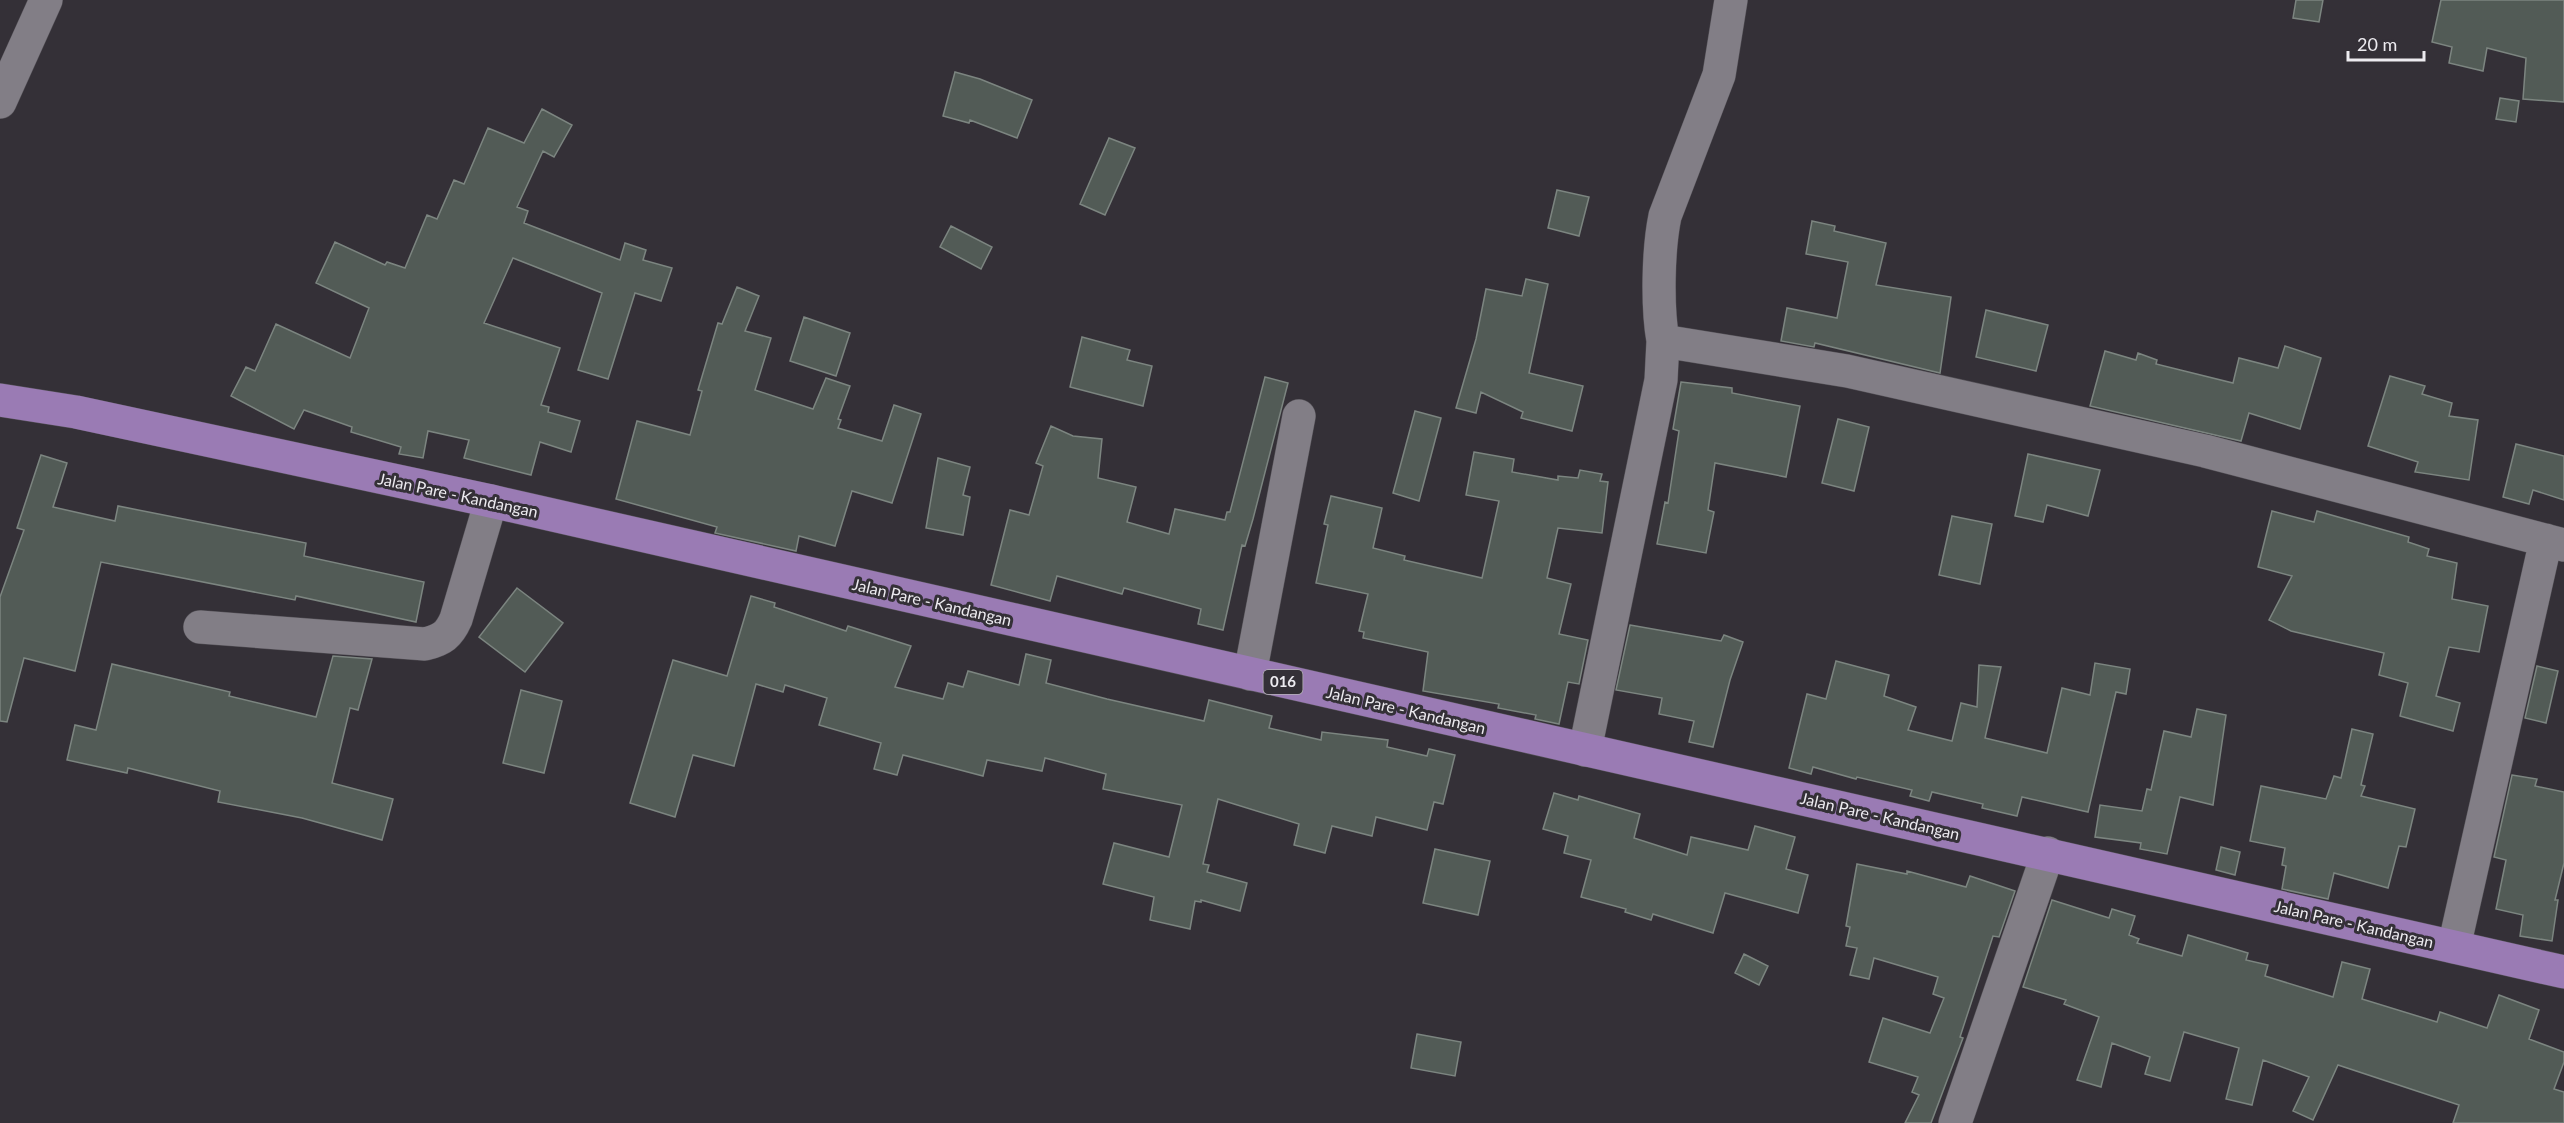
<svg xmlns="http://www.w3.org/2000/svg" width="2564" height="1123" viewBox="0 0 2564 1123" font-family="Lato,sans-serif">
	<rect width="100%" height="100%" fill="#343037"/>
	<path fill="#525b56" stroke="#7c8580" stroke-width="1.5" d="M 2296,0 L 2323,0 L 2319,22 L 2293,18 Z
		M 2441,0 L 2564,0 L 2564,102 L 2523,99 L 2526,58 L 2487,48 L 2483,71 L 2449,63 L 2452,47 L 2432,42 Z
		M 955,72 L 980,79 L 1032,100 L 1017,138 L 970,120 L 969,123 L 943,116 Z
		M 2500,98 L 2519,101 L 2516,122 L 2496,119 Z
		M 542,109 L 572,125 L 554,157 L 543,151 L 517,207 L 528,211 L 524,223 L 620,260 L 625,243 L 646,250 L 643,260 L 672,268 L 661,301 L 635,293 L 608,379 L 578,370 L 602,293 L 513,258 L 484,323 L 560,348 L 541,405 L 549,407 L 548,412 L 580,421 L 571,452 L 540,442 L 531,475 L 464,458 L 469,440 L 428,431 L 423,458 L 399,454 L 401,447 L 351,432 L 352,427 L 304,410 L 294,429 L 231,396 L 246,367 L 255,371 L 276,324 L 350,358 L 369,308 L 316,283 L 335,242 L 385,265 L 387,262 L 405,268 L 427,215 L 437,219 L 454,180 L 464,184 L 488,128 L 524,143 Z
		M 1109,138 L 1135,148 L 1105,215 L 1080,204 Z
		M 1557,190 L 1589,197 L 1579,236 L 1548,228 Z
		M 1812,221 L 1835,226 L 1834,231 L 1886,243 L 1876,285 L 1951,297 L 1940,373 L 1815,343 L 1814,347 L 1781,341 L 1787,308 L 1837,318 L 1848,262 L 1806,254 Z
		M 951,226 L 992,247 L 981,269 L 940,247 Z
		M 1526,279 L 1548,284 L 1529,373 L 1583,386 L 1572,431 L 1521,418 L 1523,412 L 1481,392 L 1476,413 L 1456,408 L 1476,339 L 1486,289 L 1522,296 Z
		M 737,287 L 759,296 L 745,331 L 771,338 L 755,390 L 813,409 L 826,378 L 850,386 L 838,419 L 841,420 L 838,428 L 882,441 L 894,405 L 921,414 L 892,503 L 852,491 L 835,546 L 799,536 L 796,551 L 715,533 L 717,527 L 616,499 L 637,421 L 690,435 L 702,391 L 698,390 L 718,323 L 722,324 Z
		M 1986,310 L 2048,325 L 2036,371 L 1976,357 Z
		M 804,317 L 850,333 L 836,376 L 790,361 Z
		M 1082,337 L 1130,350 L 1127,360 L 1152,366 L 1143,406 L 1070,387 Z
		M 2285,346 L 2321,358 L 2300,429 L 2249,413 L 2241,441 L 2090,406 L 2105,351 L 2136,360 L 2138,353 L 2157,360 L 2156,364 L 2233,383 L 2239,358 L 2278,368 Z
		M 2390,376 L 2425,386 L 2422,394 L 2452,403 L 2449,416 L 2478,420 L 2469,480 L 2415,472 L 2418,462 L 2368,446 Z
		M 1265,377 L 1288,383 L 1253,519 L 1245,546 L 1242,545 L 1223,630 L 1198,624 L 1201,609 L 1124,588 L 1122,594 L 1057,576 L 1050,601 L 991,585 L 1010,510 L 1029,515 L 1043,466 L 1036,463 L 1051,426 L 1073,436 L 1102,439 L 1098,478 L 1136,487 L 1127,522 L 1169,534 L 1175,509 L 1225,520 L 1227,512 L 1230,512 Z
		M 1681,382 L 1732,388 L 1732,393 L 1800,406 L 1786,477 L 1715,463 L 1708,510 L 1714,512 L 1706,553 L 1657,544 L 1665,502 L 1668,503 L 1679,431 L 1673,429 Z
		M 1415,411 L 1441,418 L 1419,501 L 1393,493 Z
		M 1838,419 L 1869,427 L 1854,491 L 1822,483 Z
		M 2516,444 L 2564,456 L 2564,500 L 2533,490 L 2529,504 L 2503,497 Z
		M 1474,452 L 1514,459 L 1512,472 L 1558,480 L 1558,476 L 1578,478 L 1580,470 L 1602,474 L 1600,481 L 1608,482 L 1602,533 L 1558,528 L 1547,578 L 1571,584 L 1559,634 L 1588,640 L 1579,684 L 1568,682 L 1559,724 L 1535,719 L 1536,715 L 1498,708 L 1499,704 L 1423,691 L 1428,652 L 1363,638 L 1364,632 L 1359,631 L 1368,594 L 1316,583 L 1328,525 L 1324,524 L 1331,496 L 1382,508 L 1373,548 L 1405,556 L 1404,560 L 1482,578 L 1499,501 L 1466,495 Z
		M 2028,454 L 2100,470 L 2088,516 L 2047,505 L 2043,522 L 2015,516 Z
		M 41,455 L 67,463 L 53,507 L 115,521 L 118,506 L 306,543 L 304,556 L 424,582 L 416,622 L 296,596 L 295,600 L 101,562 L 75,671 L 24,658 L 7,722 L 0,721 L 0,597 L 24,530 L 17,528 Z
		M 938,458 L 970,467 L 963,495 L 970,497 L 963,535 L 926,528 Z
		M 2272,511 L 2314,522 L 2317,511 L 2409,537 L 2408,542 L 2429,549 L 2427,556 L 2457,563 L 2452,599 L 2488,606 L 2479,652 L 2449,647 L 2436,696 L 2460,703 L 2453,731 L 2400,716 L 2408,683 L 2379,675 L 2384,653 L 2291,631 L 2269,620 L 2292,576 L 2258,567 Z
		M 1952,516 L 1992,524 L 1980,584 L 1939,575 Z
		M 517,588 L 563,623 L 525,672 L 479,637 Z
		M 751,596 L 775,603 L 774,607 L 846,631 L 848,626 L 911,646 L 895,687 L 943,699 L 948,683 L 963,687 L 968,671 L 1019,685 L 1026,654 L 1051,660 L 1046,683 L 1107,699 L 1204,721 L 1209,700 L 1272,716 L 1269,728 L 1321,740 L 1322,732 L 1388,740 L 1387,747 L 1427,756 L 1429,749 L 1455,755 L 1443,804 L 1434,802 L 1427,830 L 1376,817 L 1372,836 L 1332,826 L 1325,853 L 1294,845 L 1299,824 L 1218,799 L 1203,864 L 1209,865 L 1207,872 L 1247,883 L 1240,911 L 1201,900 L 1201,902 L 1195,901 L 1190,929 L 1150,920 L 1154,897 L 1103,884 L 1114,843 L 1169,857 L 1182,805 L 1103,789 L 1106,774 L 1045,758 L 1042,771 L 987,760 L 983,776 L 903,755 L 897,775 L 874,769 L 881,743 L 819,725 L 827,698 L 785,685 L 783,692 L 756,684 L 734,766 L 693,755 L 675,817 L 630,803 L 673,660 L 727,676 Z
		M 1630,625 L 1721,641 L 1724,635 L 1743,642 L 1730,680 L 1713,747 L 1689,742 L 1694,721 L 1659,714 L 1662,698 L 1616,690 Z
		M 333,656 L 372,659 L 358,710 L 350,708 L 332,783 L 393,799 L 382,840 L 302,818 L 218,802 L 220,791 L 128,768 L 127,773 L 67,760 L 75,725 L 96,730 L 112,664 L 230,692 L 229,696 L 316,717 Z
		M 1836,661 L 1889,675 L 1884,696 L 1916,707 L 1908,730 L 1952,741 L 1961,703 L 1977,707 L 1979,665 L 2001,667 L 1985,738 L 2047,753 L 2062,688 L 2090,695 L 2095,663 L 2130,669 L 2126,694 L 2116,692 L 2088,812 L 2022,797 L 2017,816 L 1982,808 L 1983,804 L 1932,792 L 1929,801 L 1910,796 L 1912,790 L 1857,777 L 1856,779 L 1813,767 L 1811,774 L 1789,768 L 1807,694 L 1826,699 Z
		M 2537,666 L 2558,671 L 2546,723 L 2525,718 Z
		M 521,690 L 562,701 L 544,773 L 503,763 Z
		M 2197,709 L 2226,715 L 2213,805 L 2180,797 L 2167,854 L 2140,849 L 2141,843 L 2095,837 L 2100,805 L 2142,811 L 2147,789 L 2151,790 L 2164,731 L 2191,737 Z
		M 2352,729 L 2373,734 L 2361,785 L 2365,786 L 2361,796 L 2415,809 L 2406,847 L 2399,846 L 2388,888 L 2334,873 L 2328,899 L 2282,889 L 2286,866 L 2282,865 L 2285,848 L 2250,841 L 2261,786 L 2326,799 L 2334,776 L 2341,778 Z
		M 2512,775 L 2537,779 L 2535,786 L 2564,792 L 2564,863 L 2555,900 L 2558,900 L 2552,941 L 2520,936 L 2523,915 L 2496,909 L 2506,860 L 2494,857 Z
		M 1554,793 L 1578,800 L 1579,796 L 1640,814 L 1634,838 L 1687,855 L 1691,837 L 1748,850 L 1755,826 L 1795,837 L 1786,869 L 1808,875 L 1798,913 L 1725,893 L 1713,933 L 1653,914 L 1651,920 L 1625,912 L 1626,909 L 1581,897 L 1591,860 L 1564,853 L 1568,836 L 1543,829 Z
		M 2221,847 L 2240,852 L 2235,875 L 2216,870 Z
		M 1435,849 L 1490,861 L 1478,915 L 1423,903 Z
		M 1857,864 L 1907,874 L 1907,871 L 1966,887 L 1970,876 L 2015,891 L 1999,937 L 1993,936 L 1960,1037 L 1963,1038 L 1931,1123 L 1905,1123 L 1919,1095 L 1912,1092 L 1918,1077 L 1869,1062 L 1883,1018 L 1930,1033 L 1944,998 L 1933,994 L 1938,977 L 1874,958 L 1869,979 L 1850,975 L 1857,948 L 1846,946 L 1850,927 L 1846,926 Z
		M 2052,900 L 2109,918 L 2112,909 L 2135,916 L 2129,935 L 2139,939 L 2137,943 L 2182,956 L 2188,935 L 2248,953 L 2246,960 L 2268,965 L 2265,976 L 2333,997 L 2342,962 L 2370,969 L 2362,999 L 2437,1022 L 2440,1012 L 2487,1028 L 2499,995 L 2539,1010 L 2529,1039 L 2564,1052 L 2564,1062 L 2554,1089 L 2564,1092 L 2564,1123 L 2453,1123 L 2459,1105 L 2338,1065 L 2313,1120 L 2293,1111 L 2309,1077 L 2263,1060 L 2252,1105 L 2226,1099 L 2239,1048 L 2184,1032 L 2170,1081 L 2145,1074 L 2150,1057 L 2112,1043 L 2101,1087 L 2077,1080 L 2099,1017 L 2064,1004 L 2066,1000 L 2023,987 Z
		M 1744,954 L 1768,966 L 1759,985 L 1735,973 Z
		M 1417,1034 L 1461,1042 L 1455,1076 L 1411,1068 Z"/>
	<g fill="none" stroke-linecap="round" stroke-linejoin="round">
		<g stroke="#524f55" stroke-width="34">
			<path id="minor" d="M 0,102 L 46,0
				M 1663,341 C 1657,307 1658,250 1665,216 L 1719,75 L 1731,0
				M 200,627 L 425,644 C 442,640 449,635 456,619 L 491,501
				M 1250,674 L 1299,416
				M 1585,750 L 1661,380 L 1663,341 L 1847,371 L 2205,451 L 2564,545
				M 2454,947 L 2546,540
				M 1955,1123 L 2048,853"/>
		</g>
		<g stroke="#524f55" stroke-width="34">
			<path id="major" d="M 0,400 L 76,412 L 491,501 L 2564,972"/>
		</g>
		<use href="#minor" stroke="#827e86" stroke-width="33"/>
		<use href="#major" stroke="#9a7bb4" stroke-width="33"/>
	</g>
	<g text-anchor="middle" stroke-width="6" stroke-linejoin="round" paint-order="stroke">
		<rect fill="#343037" stroke="#b6b3b8" stroke-width="1.5" x="1263.5" y="670" width="39" height="24" rx="4.5"/>
		<g font-size="15" font-weight="bold" fill="#edebf0">
			<text x="1283" y="687">016</text>
		</g>
		<g font-size="16" fill="#edebf0" stroke="#343037">
			<text transform="translate(458 495) rotate(12)" y="6">Jalan Pare - Kandangan</text>
			<text transform="translate(932 602) rotate(13)" y="6">Jalan Pare - Kandangan</text>
			<text transform="translate(1406 710) rotate(13)" y="6">Jalan Pare - Kandangan</text>
			<text transform="translate(1880 816) rotate(13)" y="6">Jalan Pare - Kandangan</text>
			<text transform="translate(2354 924) rotate(13)" y="6">Jalan Pare - Kandangan</text>
		</g>
	</g>
	<path d="M2348 51v9h76v-9" fill="none" stroke="#edebf0" stroke-width="3"/>
	<text x="2357" y="51" font-size="18" fill="#edebf0" stroke="#343037" stroke-width="4.5" paint-order="stroke">20 m</text>
</svg>
